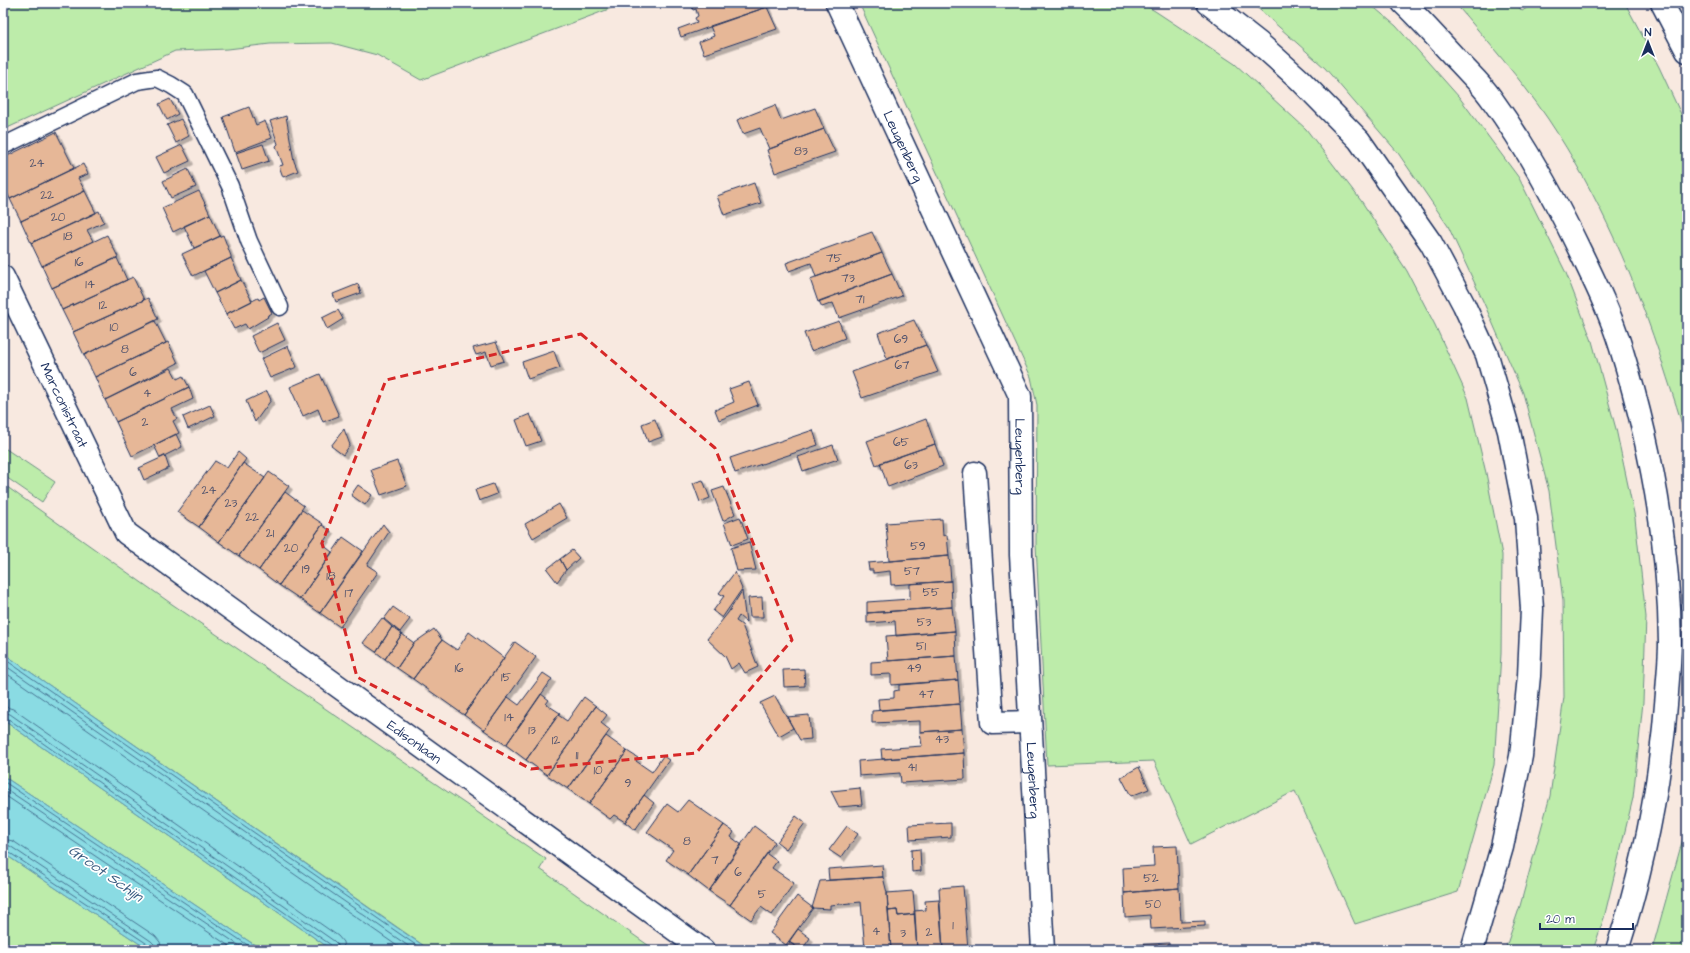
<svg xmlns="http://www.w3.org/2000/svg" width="1690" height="953" viewBox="0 0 1690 953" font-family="'Architects Daughter',sans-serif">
	<defs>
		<filter id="shadow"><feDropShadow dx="3.5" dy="3.5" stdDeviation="0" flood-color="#0004"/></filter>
	</defs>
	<rect width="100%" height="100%" fill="#f8e9e0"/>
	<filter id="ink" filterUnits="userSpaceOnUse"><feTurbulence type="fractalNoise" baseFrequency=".025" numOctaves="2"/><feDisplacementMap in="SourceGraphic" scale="8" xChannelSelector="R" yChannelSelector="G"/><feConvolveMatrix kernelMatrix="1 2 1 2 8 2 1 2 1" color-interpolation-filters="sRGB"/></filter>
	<g filter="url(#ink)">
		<path fill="#bdecaa" stroke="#6c8e84" d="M 3,3 L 625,3 L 421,80 L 377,55 L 332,43 L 270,44 L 228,49 L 175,51 L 3,130 Z
			M 859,3 L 1141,3 L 1155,11 L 1235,64 L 1306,129 L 1362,202 L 1407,271 L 1435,325 L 1468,398 L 1486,473 L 1502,555 L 1501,654 L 1494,765 L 1458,892 L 1355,924 L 1295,791 L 1191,844 L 1154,761 L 1047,765 L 1036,544 L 1037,405 L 1031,377 Z
			M 1252,3 L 1369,3 L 1396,26 L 1459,97 L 1519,178 L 1566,273 L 1592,341 L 1616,429 L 1635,518 L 1646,617 L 1643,702 L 1633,798 L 1604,918 L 1593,950 L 1505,950 L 1520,906 L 1550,796 L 1564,697 L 1563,601 L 1549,491 L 1523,393 L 1483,301 L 1448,226 L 1398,153 L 1325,68 Z
			M 1455,3 L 1515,3 L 1522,11 L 1535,3 L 1625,3 L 1659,67 L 1687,127 L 1687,446 C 1682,419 1672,394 1664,368 C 1636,281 1599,195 1548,119 C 1520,78 1487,41 1455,3 Z
			M 3,447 L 55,482 L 42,502 L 3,475 Z
			M 3,484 L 169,602 L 546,859 L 540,869 L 655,950 L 430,950 L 3,653 Z
			M 3,720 L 332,950 L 262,950 L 3,776 Z
			M 1687,824 L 1687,950 L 1652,950 Z
			M 3,853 L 149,950 L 3,950 Z"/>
		<path fill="#8adbe3" stroke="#5e96ae" d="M 3,653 L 412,938 L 430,950 L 332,950 L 3,720 Z
			M 3,776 L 262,950 L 149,950 L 3,853 Z"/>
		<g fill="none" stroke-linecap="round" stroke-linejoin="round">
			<path stroke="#477493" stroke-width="1" d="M 3,658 L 423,950
				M 3,664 L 414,950
				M 3,671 L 403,950
				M 3,706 L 13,709 L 338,936 L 343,942 L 344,950
				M 3,712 L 10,714 L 334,941 L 338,945 L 338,950
				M 3,717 L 7,718 L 331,945 L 333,950
				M 3,781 L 255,950
				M 3,787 L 246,950
				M 3,794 L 235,950
				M 3,839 L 13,841 L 155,936 L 160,942 L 162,950
				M 3,845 L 10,846 L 151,941 L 155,945 L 156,950
				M 3,850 L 7,851 L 149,945 L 151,950"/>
		</g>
		<path fill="#e6b797" stroke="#1b2f5e" filter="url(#shadow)" d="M 691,3 L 765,3 L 767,7 L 681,37 L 678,29 L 697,22 L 695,18 L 698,16 L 696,9 L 693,10 Z
			M 767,7 L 777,29 L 704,54 L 699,42 L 714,36 L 710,26 Z
			M 170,99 L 178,114 L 167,120 L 159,104 Z
			M 775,105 L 781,120 L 815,108 L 824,129 L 769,149 L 760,128 L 743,134 L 737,120 Z
			M 249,107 L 256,125 L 265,121 L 272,138 L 235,152 L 223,117 Z
			M 286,116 L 294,161 L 298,171 L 283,177 L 279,166 L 283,165 L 276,146 L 278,144 L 270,121 Z
			M 181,119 L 189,136 L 176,143 L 167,125 Z
			M 824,129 L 835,152 L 775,173 L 767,150 Z
			M 56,132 L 74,168 L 10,199 L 3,184 L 3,158 Z
			M 263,144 L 269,161 L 242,170 L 236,153 Z
			M 182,145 L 190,161 L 164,173 L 156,157 Z
			M 83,164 L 88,174 L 78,178 L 85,191 L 21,221 L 10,199 Z
			M 188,169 L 196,187 L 171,198 L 163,181 Z
			M 754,183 L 761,203 L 724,215 L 717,196 Z
			M 85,191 L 96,213 L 31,243 L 21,221 Z
			M 199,191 L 210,214 L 173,232 L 162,208 Z
			M 99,211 L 104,222 L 87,230 L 93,241 L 42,266 L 31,243 Z
			M 210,214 L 220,236 L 194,248 L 184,226 Z
			M 872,232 L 882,253 L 816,277 L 811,263 L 789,271 L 786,263 Z
			M 107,235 L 118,257 L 52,288 L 42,266 Z
			M 223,235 L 231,256 L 231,258 L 193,276 L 182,254 Z
			M 882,253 L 892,274 L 818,302 L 810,279 Z
			M 117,258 L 127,280 L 62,310 L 52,288 Z
			M 231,258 L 241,280 L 215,293 L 204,271 Z
			M 892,274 L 902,296 L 839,318 L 833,303 L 822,307 L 819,301 Z
			M 133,277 L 144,300 L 73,332 L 62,310 Z
			M 241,280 L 252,301 L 226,314 L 215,293 Z
			M 358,284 L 361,293 L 336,302 L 333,294 Z
			M 264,297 L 272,313 L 267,316 L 268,317 L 248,329 L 245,324 L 234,329 L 226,314 L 258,298 L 259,300 Z
			M 148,298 L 158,319 L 84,355 L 73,332 Z
			M 338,310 L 343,319 L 327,329 L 322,318 Z
			M 914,320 L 926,345 L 887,359 L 878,333 Z
			M 155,321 L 166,343 L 95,377 L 84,355 Z
			M 839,321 L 845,338 L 811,351 L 804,333 Z
			M 277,323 L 285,340 L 259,353 L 251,336 Z
			M 168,342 L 178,363 L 105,400 L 95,377 Z
			M 496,342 L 504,361 L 491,365 L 486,352 L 476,355 L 473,348 Z
			M 926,345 L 938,372 L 862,398 L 852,372 Z
			M 288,346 L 297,367 L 270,378 L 261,359 Z
			M 554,351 L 560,368 L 528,379 L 522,362 Z
			M 171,368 L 177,379 L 183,376 L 189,387 L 116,422 L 105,400 Z
			M 320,374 L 339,416 L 323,422 L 318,409 L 303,416 L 290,387 Z
			M 749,382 L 758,405 L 719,420 L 715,410 L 734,402 L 729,389 Z
			M 189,387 L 193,399 L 172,409 L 177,419 L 173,421 L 179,433 L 132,456 L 116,422 Z
			M 267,391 L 271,400 L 255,422 L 246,401 Z
			M 210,405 L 215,416 L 188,429 L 183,417 Z
			M 530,414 L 541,441 L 526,446 L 516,420 Z
			M 655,419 L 662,437 L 648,442 L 642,424 Z
			M 926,419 L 935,444 L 876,465 L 867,441 Z
			M 344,429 L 350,445 L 343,455 L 331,446 Z
			M 813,430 L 818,445 L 735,473 L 730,458 Z
			M 176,434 L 182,447 L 160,458 L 154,445 Z
			M 935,444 L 943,466 L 888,487 L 880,463 Z
			M 833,445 L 838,459 L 803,471 L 798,457 Z
			M 238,452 L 246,459 L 199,527 L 177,512 L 215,461 L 227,468 Z
			M 165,456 L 169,468 L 144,480 L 139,468 Z
			M 397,461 L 407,486 L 381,495 L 371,470 Z
			M 243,463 L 265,478 L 219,542 L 199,527 Z
			M 269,472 L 289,486 L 239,556 L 219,542 Z
			M 703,480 L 710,498 L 700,502 L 693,483 Z
			M 493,484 L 497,494 L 479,501 L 475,490 Z
			M 358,485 L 372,495 L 365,505 L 351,495 Z
			M 724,487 L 735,514 L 723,521 L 712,491 Z
			M 285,492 L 304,506 L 259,570 L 239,556 Z
			M 559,504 L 567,518 L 533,538 L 525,524 Z
			M 302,510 L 323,524 L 279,585 L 259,570 Z
			M 740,517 L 748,539 L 732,545 L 724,523 Z
			M 942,519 L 943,536 L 947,535 L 949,556 L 889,561 L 886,523 Z
			M 383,524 L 389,532 L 367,565 L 378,572 L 340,627 L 320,613 Z
			M 322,525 L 331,531 L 322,544 L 332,552 L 300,599 L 279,585 Z
			M 343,537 L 363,551 L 320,613 L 300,599 Z
			M 749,542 L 756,570 L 737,571 L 731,548 Z
			M 572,550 L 579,558 L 566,570 L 560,559 Z
			M 949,556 L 951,581 L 891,585 L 890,571 L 873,573 L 873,570 L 869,570 L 868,563 Z
			M 560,559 L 566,570 L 557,582 L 547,569 Z
			M 735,572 L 742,589 L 722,618 L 713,611 L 724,596 L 719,593 Z
			M 951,581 L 952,607 L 867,613 L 867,602 L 910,599 L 910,584 Z
			M 742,591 L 746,622 L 739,616 L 736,621 L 742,625 L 758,667 L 745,673 L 739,663 L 731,669 L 725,656 L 707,639 L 728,613 Z
			M 762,597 L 763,617 L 750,617 L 748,598 Z
			M 393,607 L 410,619 L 400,632 L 384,619 Z
			M 952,607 L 955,631 L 896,636 L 895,621 L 867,623 L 867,613 Z
			M 382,618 L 392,627 L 376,652 L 363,643 Z
			M 392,627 L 402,634 L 385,659 L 376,652 Z
			M 434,629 L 442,640 L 413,679 L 397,668 L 414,643 Z
			M 955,631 L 956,656 L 888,661 L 886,636 Z
			M 469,632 L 504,658 L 464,715 L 413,679 L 442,640 L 457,650 Z
			M 402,634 L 414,643 L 397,668 L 385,659 Z
			M 515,642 L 536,657 L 484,730 L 464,715 Z
			M 956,656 L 958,680 L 891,685 L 891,674 L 871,675 L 871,662 Z
			M 804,669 L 805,686 L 784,687 L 783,670 Z
			M 543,673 L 552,679 L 506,745 L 484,730 L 508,697 L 519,705 Z
			M 958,680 L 960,704 L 879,710 L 878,699 L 894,698 L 894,691 L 899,690 L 899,685 Z
			M 541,694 L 549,700 L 546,704 L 560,713 L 526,760 L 506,745 Z
			M 775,696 L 793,728 L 779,736 L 760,703 Z
			M 584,697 L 596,706 L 547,775 L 526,760 L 558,715 L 567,721 Z
			M 960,704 L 962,729 L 920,732 L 920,721 L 872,723 L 872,711 Z
			M 596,706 L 607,715 L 601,723 L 610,730 L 568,789 L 547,775 Z
			M 809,715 L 811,739 L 800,740 L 787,717 Z
			M 962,729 L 964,753 L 882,759 L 881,749 L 922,746 L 920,732 Z
			M 606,736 L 627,751 L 589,804 L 568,789 Z
			M 627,751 L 638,758 L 636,761 L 652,772 L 663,756 L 669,760 L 625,822 L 614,815 L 610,819 L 589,804 Z
			M 964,753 L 965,779 L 901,783 L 900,773 L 859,776 L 858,761 Z
			M 1139,767 L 1149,789 L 1131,796 L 1121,777 Z
			M 860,788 L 862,805 L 839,807 L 831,791 Z
			M 644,795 L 654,803 L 635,830 L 625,822 Z
			M 688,800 L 724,825 L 688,875 L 666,860 L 673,850 L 647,832 L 667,804 L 678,812 Z
			M 796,816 L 805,823 L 786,849 L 777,842 Z
			M 951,823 L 951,837 L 910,840 L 909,825 Z
			M 724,825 L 734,832 L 731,837 L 742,845 L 709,891 L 688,875 Z
			M 754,826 L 775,842 L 730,905 L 709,891 Z
			M 847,826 L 858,834 L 841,858 L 829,850 Z
			M 1177,846 L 1179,888 L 1124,893 L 1123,868 L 1154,866 L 1153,847 Z
			M 920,849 L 921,871 L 912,872 L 911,850 Z
			M 767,854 L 777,861 L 772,868 L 794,883 L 772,915 L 761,907 L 751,920 L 730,905 Z
			M 882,865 L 883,877 L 829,880 L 828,869 Z
			M 883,877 L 887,893 L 891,950 L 865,950 L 861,902 L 830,905 L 830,909 L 812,908 L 820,881 Z
			M 963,886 L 968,950 L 943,950 L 939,888 Z
			M 1179,888 L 1181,922 L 1205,921 L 1205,926 L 1151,929 L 1150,915 L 1125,917 L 1124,893 Z
			M 913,891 L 915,914 L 898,916 L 897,910 L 888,911 L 887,893 Z
			M 797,896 L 813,908 L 786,945 L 770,933 Z
			M 939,900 L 943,950 L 917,950 L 914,911 L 926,910 L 925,901 Z
			M 897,910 L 898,916 L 915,914 L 917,950 L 891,950 L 888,911 Z
			M 798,929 L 810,938 L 802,950 L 789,942 Z
			M 789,942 L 800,950 L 783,950 Z
			M 1169,943 L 1169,950 L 1127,950 L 1126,945 Z"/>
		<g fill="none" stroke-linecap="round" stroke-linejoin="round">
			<g stroke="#1b2f5e" stroke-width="19">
				<path id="service" d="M 3,146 L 137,81 L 157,78 L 171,85 L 185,94 L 230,186 L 249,241 L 280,307"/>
			</g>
			<g stroke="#1b2f5e" stroke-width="25">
				<g id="minor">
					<path id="s1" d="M 837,3 L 1020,396 L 1021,555 L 1043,950"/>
					<path id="s2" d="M 3,277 L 126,533 L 703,950"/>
					<path d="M 975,473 L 992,723 L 1030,722"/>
				</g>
			</g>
			<g stroke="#1b2f5e" stroke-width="25">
				<path id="secondary" d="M 1662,3 L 1687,51"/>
			</g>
			<g stroke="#1b2f5e" stroke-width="25">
				<path id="motorway" d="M 1208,3 L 1259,43 L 1299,79 L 1359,140 L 1431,243 L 1464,305 L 1487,355 L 1509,431 L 1526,518 L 1532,609 L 1529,676 L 1521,756 L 1502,847 L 1472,950
					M 1403,3 C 1423,22 1441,43 1460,63 C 1470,74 1482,85 1491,98 C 1526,146 1555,199 1581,253 C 1596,284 1611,315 1621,348 C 1650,442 1669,543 1670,642 C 1670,659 1668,676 1667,693 C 1661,780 1644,867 1617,950"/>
			</g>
			<use href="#service" stroke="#fff" stroke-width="16"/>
			<use href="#minor" stroke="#fff" stroke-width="22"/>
			<use href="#secondary" stroke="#fff" stroke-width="22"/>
			<use href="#motorway" stroke="#fff" stroke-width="22"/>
		</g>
	</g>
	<path fill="none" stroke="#d62828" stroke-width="3" stroke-dasharray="8 5" stroke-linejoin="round" d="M 581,334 L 715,448 L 792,640 L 696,753 L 531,769 L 357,677 L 322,543 L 386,380 Z"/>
	<g text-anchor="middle" stroke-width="3.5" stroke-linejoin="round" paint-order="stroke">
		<g font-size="12" fill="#4e516c">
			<text x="801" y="155">83</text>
			<text x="37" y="167">24</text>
			<text x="47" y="199">22</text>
			<text x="58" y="221">20</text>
			<text x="68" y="240">18</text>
			<text x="834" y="262">75</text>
			<text x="79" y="266">16</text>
			<text x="848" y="282">73</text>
			<text x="90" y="288">14</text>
			<text x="860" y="303">71</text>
			<text x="103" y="309">12</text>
			<text x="114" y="331">10</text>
			<text x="901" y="343">69</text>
			<text x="125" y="353">8</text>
			<text x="902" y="369">67</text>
			<text x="133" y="376">6</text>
			<text x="147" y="397">4</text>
			<text x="145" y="426">2</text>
			<text x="901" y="446">65</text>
			<text x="911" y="469">63</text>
			<text x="209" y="494">24</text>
			<text x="231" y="507">23</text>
			<text x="252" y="521">22</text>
			<text x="270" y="537">21</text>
			<text x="918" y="550">59</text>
			<text x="291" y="552">20</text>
			<text x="306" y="573">19</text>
			<text x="912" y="575">57</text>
			<text x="331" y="580">18</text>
			<text x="931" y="596">55</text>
			<text x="349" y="597">17</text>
			<text x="924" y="626">53</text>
			<text x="921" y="650">51</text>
			<text x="459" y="672">16</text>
			<text x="914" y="672">49</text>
			<text x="506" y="681">15</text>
			<text x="926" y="698">47</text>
			<text x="509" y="721">14</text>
			<text x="532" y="734">13</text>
			<text x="942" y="743">43</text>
			<text x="556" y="744">12</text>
			<text x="577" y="759">11</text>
			<text x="912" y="771">41</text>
			<text x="598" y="774">10</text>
			<text x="628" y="787">9</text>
			<text x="687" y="845">8</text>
			<text x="715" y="864">7</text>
			<text x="738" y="876">6</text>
			<text x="1151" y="882">52</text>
			<text x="762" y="898">5</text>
			<text x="1153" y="908">50</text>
			<text x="953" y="929">1</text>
			<text x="876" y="935">4</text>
			<text x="929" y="936">2</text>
			<text x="903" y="937">3</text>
		</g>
		<g font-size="14" fill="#1b2f5e" stroke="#fff">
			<text dy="5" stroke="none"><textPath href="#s1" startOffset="158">Leugenberg</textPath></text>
			<text dy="5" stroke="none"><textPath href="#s2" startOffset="142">Marconistraat</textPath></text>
			<text dy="5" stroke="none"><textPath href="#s1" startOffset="494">Leugenberg</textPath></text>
			<text dy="5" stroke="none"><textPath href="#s2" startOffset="640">Edisonlaan</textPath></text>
			<text dy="5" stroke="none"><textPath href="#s1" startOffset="818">Leugenberg</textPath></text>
		</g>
		<g font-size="15" font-style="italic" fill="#375a7f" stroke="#fff">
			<text transform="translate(106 873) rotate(35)" y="5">Groot Schijn</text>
		</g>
	</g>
	<rect width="1690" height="953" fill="none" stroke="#fff" stroke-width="16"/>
	<rect x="8" y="8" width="1674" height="937" fill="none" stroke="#1b2f5e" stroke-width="1.5" filter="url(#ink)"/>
	<g transform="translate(1648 42)" stroke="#ffffff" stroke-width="3" paint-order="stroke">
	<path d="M0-3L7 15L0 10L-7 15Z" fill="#1b2f5e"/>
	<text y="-6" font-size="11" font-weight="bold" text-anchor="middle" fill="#1b2f5e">N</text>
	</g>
	<path d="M1540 923v6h93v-6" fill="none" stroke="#1b2f5e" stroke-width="2"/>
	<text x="1546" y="923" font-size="12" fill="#1b2f5e" stroke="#ffffff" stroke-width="3" paint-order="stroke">20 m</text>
</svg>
